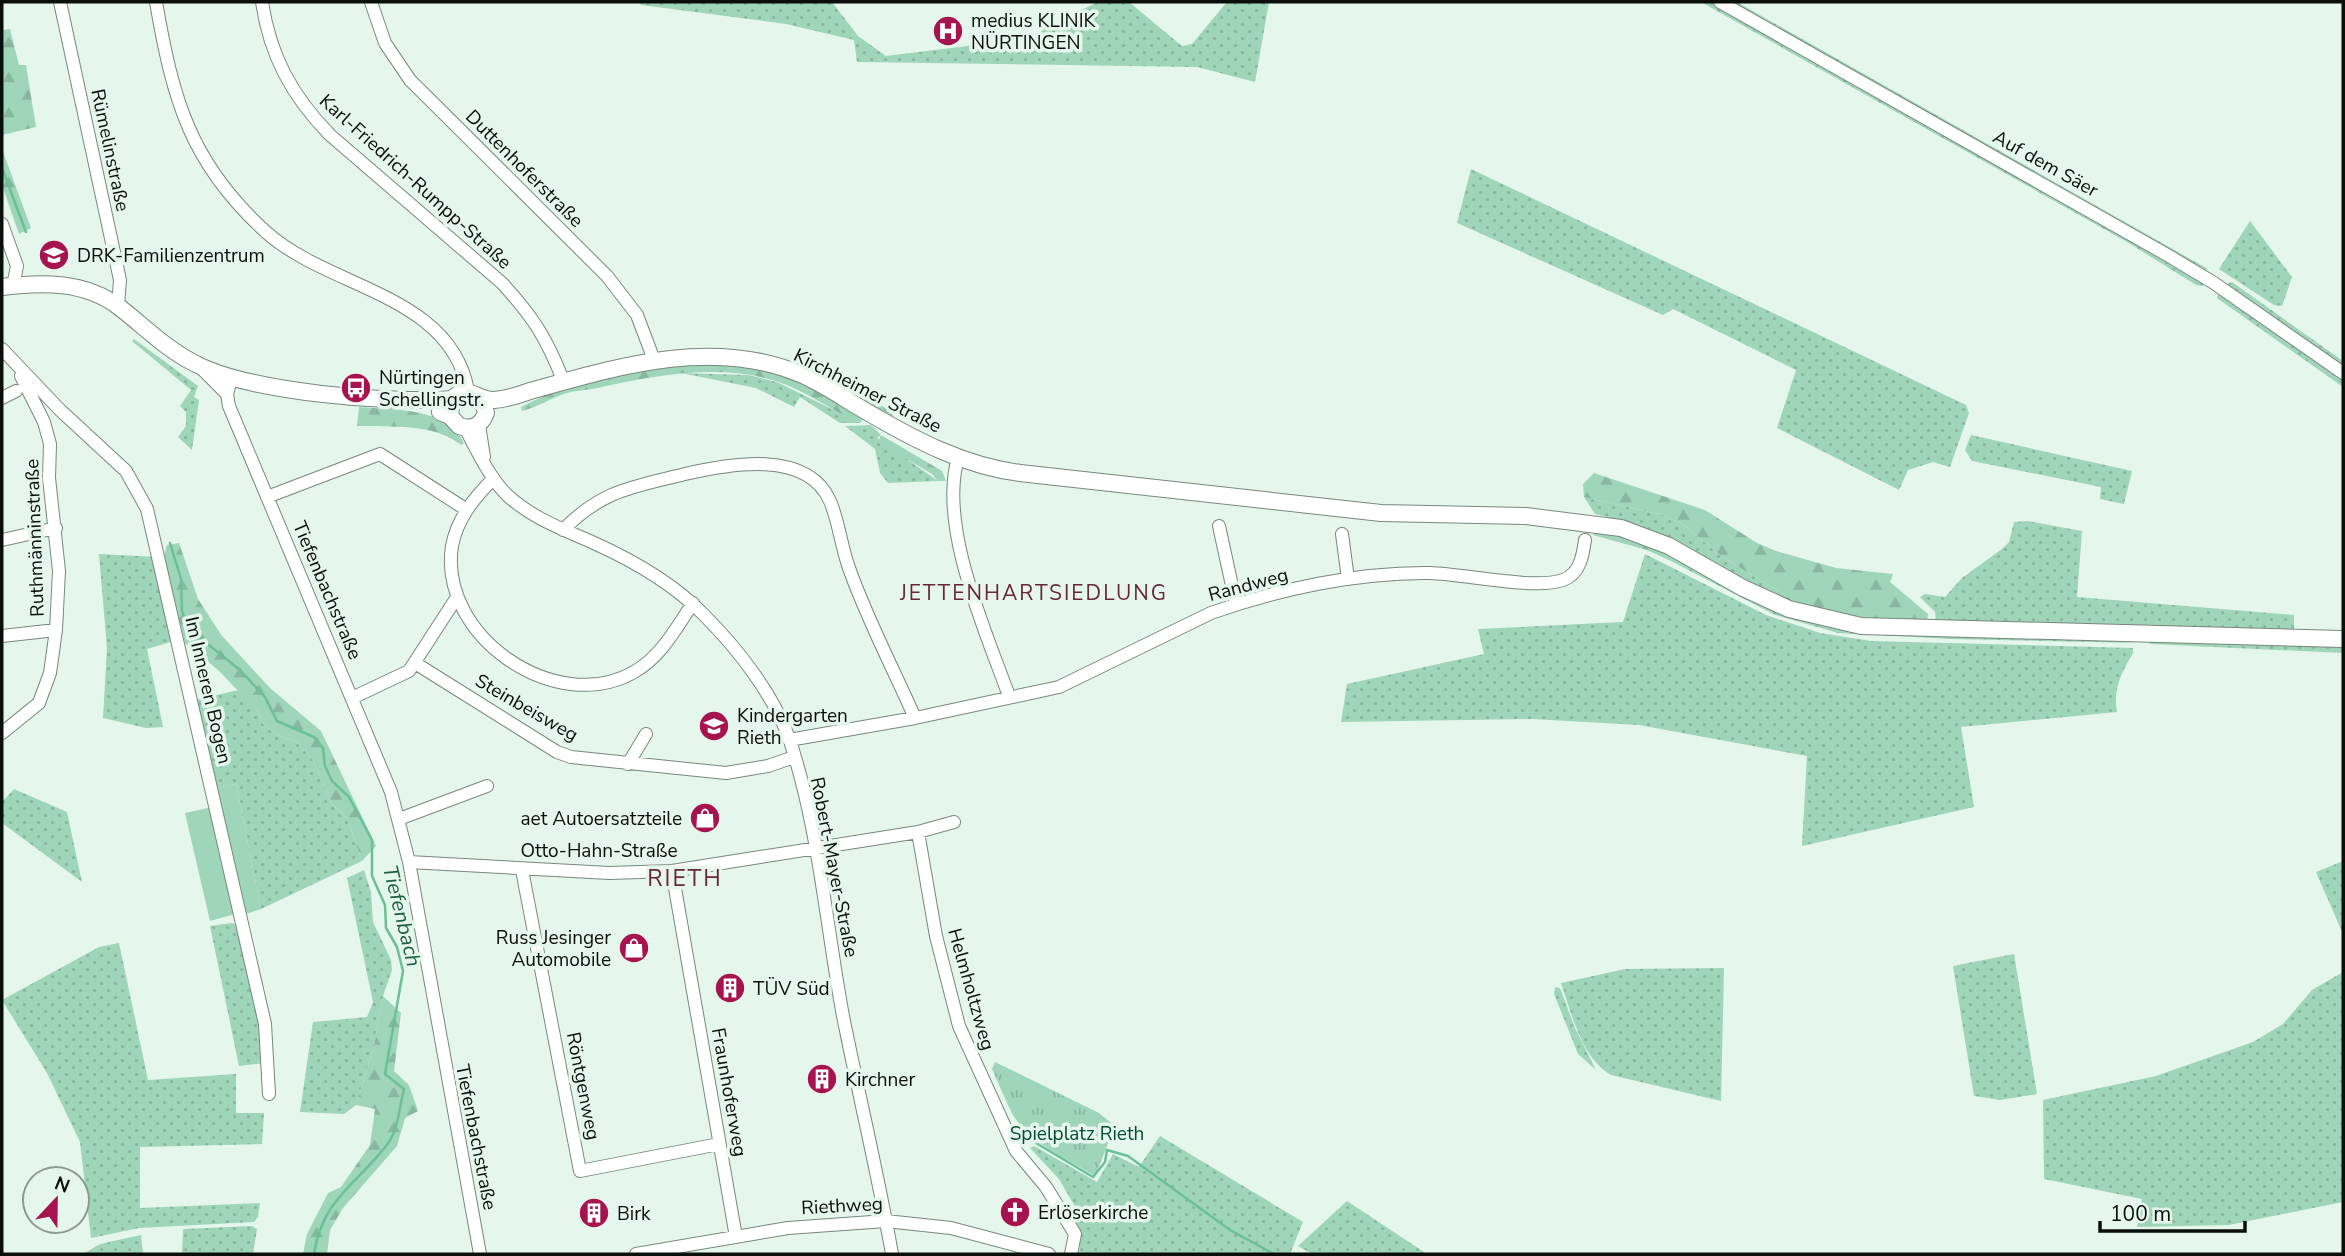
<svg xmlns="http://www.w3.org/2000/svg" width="2345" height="1256" viewBox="0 0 2345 1256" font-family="'Nunito Sans',sans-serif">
	<defs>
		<pattern id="grass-dots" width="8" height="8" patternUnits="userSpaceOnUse" patternTransform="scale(1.75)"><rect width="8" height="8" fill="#9fd5b9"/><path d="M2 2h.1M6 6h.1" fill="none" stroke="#88b69e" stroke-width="1.8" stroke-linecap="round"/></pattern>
		<pattern id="forest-firs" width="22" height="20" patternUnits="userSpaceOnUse" patternTransform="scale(1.75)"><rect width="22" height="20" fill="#9fd5b9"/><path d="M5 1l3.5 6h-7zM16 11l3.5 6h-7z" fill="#88b69e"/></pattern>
		<pattern id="park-tufts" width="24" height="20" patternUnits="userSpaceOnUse" patternTransform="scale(1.75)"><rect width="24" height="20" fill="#9fd5b9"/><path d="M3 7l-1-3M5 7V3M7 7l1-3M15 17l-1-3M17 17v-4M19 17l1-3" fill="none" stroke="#88b69e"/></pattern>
	</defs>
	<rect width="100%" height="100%" fill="#e5f6ec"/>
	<path fill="url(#grass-dots)" d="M 639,2 L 832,2 L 858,36 L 886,56 L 1033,38 L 1045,28 L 1098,2 L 1129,2 L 1182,46 L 1192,44 L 1227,2 L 1269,2 L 1255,82 L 1197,67 L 857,62 L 854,40 L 786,24 L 641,5 Z
		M 1701,2 L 1711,2 L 2203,282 L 2203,286 L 2196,285 L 2127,242 Z
		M 1731,2 L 1737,2 L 2208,269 L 2204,271 Z
		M 1471,169 L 1966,405 L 1969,413 L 1950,467 L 1933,462 L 1908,470 L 1899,490 L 1777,428 L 1796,370 L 1673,309 L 1663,315 L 1457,223 Z
		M 2250,221 L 2292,277 L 2282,306 L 2274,305 L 2219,269 Z
		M 2232,282 L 2343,361 L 2343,368 L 2228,287 L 2227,284 Z
		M 2218,294 L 2343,380 L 2343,387 L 2217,298 Z
		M 134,339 L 198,386 L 194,397 L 199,400 L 192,450 L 178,437 L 186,426 L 186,412 L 180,406 L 191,390 L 132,341 Z
		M 791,360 L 799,360 L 895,413 L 892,416 L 789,363 Z
		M 681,373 L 748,375 L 777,382 L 860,423 L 840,423 L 800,397 L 794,407 L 756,388 Z
		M 871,425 L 881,435 L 877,438 L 938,481 L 888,483 L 880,473 L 875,449 L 845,426 Z
		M 1971,435 L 2132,471 L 2124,504 L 2100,499 L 2101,487 L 1972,461 L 1965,450 Z
		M 1584,497 L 1663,515 L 1684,525 L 1721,556 L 1803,606 L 1761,591 L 1664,536 L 1630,523 L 1595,514 Z
		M 2028,521 L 2082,531 L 2077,597 L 2294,615 L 2294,632 L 1936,621 L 1935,612 L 1920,597 L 1925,594 L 1945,597 L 1962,578 L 2002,549 L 2009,542 L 2014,522 Z
		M 99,554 L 157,557 L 174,641 L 147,649 L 163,727 L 146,728 L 103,718 L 107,648 Z
		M 1645,554 L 1766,615 L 1820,633 L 1871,641 L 2133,648 L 2133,653 C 2121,674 2113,688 2117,712 L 1961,727 L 1974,807 L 1802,846 L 1807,756 L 1639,725 L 1532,719 L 1341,722 L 1347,684 L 1484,654 L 1478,629 L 1623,622 Z
		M 1672,554 L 1802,619 L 2136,643 L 1951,639 L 1838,633 L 1775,615 L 1671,561 Z
		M 2147,641 L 2343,644 L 2343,653 L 2150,644 Z
		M 238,690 L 257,710 L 263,724 L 277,735 L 297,742 L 313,760 L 332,804 L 347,818 L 362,861 L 261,909 L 236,784 L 216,788 L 196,700 Z
		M 14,789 L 67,812 L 82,882 L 2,823 L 2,802 Z
		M 2343,861 L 2343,934 L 2316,872 Z
		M 364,870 L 371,892 L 373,922 L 391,960 L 392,970 L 383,996 L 374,1046 L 356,1105 L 344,1114 L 300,1112 L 313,1022 L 367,1017 L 373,1002 L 347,878 Z
		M 232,923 L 237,925 L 265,1036 L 266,1063 L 239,1066 L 210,926 Z
		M 119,943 L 148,1080 L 236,1074 L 236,1113 L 264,1113 L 262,1144 L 140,1147 L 140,1208 L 260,1203 L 258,1217 L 254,1222 L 139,1228 L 91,1238 L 80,1142 L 47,1073 L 2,1000 L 99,947 Z
		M 2014,954 L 2037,1094 L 2000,1100 L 1974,1096 L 1953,966 Z
		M 1724,968 L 1721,1101 L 1611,1075 C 1582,1059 1571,1012 1561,983 L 1625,969 Z
		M 2343,972 L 2343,1202 L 2229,1225 L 2137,1227 L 2142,1199 L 2044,1179 L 2043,1100 L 2156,1076 L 2253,1042 L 2283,1024 L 2312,990 Z
		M 1555,987 L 1560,988 L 1575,1028 L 1596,1070 L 1578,1054 L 1554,994 Z
		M 1160,1136 L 1303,1222 L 1290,1254 L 1079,1254 L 1081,1233 L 1072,1216 L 1077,1210 L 1059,1179 L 1030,1148 L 1034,1146 L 1097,1182 L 1113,1154 L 1139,1167 Z
		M 1347,1201 L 1427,1254 L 1312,1254 L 1298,1246 Z
		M 252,1226 L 257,1229 L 253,1254 L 182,1254 L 183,1229 Z
		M 141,1235 L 143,1254 L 55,1254 L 85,1253 L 100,1244 Z"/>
	<path fill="url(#forest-firs)" d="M 10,29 L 19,65 L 26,65 L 36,127 L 2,135 L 2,30 Z
		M 2,149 L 31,228 L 19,234 L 2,185 Z
		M 703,363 L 783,371 L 865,417 L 860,423 C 832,411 808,392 779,382 C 720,363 656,375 598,388 C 587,390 578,390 567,393 C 551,398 538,407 522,411 L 521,407 C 578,377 640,369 703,363 Z
		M 359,407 C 393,410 448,407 464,443 L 461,445 C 434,423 391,427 357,426 Z
		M 881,435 L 942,471 L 946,481 L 938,481 L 932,474 L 878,442 Z
		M 1594,473 L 1705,510 L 1757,543 L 1776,551 L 1836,568 L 1893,574 L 1890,582 L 1928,614 L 1927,622 L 1848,616 L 1803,606 L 1721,556 L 1684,525 L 1663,515 L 1584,497 L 1583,484 Z
		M 1604,529 L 1672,554 L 1671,561 L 1647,550 L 1593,535 L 1594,530 Z
		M 179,543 L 198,599 L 222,636 L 270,688 L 321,731 L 376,846 L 362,861 L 347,818 L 332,804 L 313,760 L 297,742 L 277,735 L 263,724 L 257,710 L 218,670 L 185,643 L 164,556 L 167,545 Z
		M 383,996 L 401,1013 L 394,1071 L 409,1085 L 418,1111 L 405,1118 L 397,1146 L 343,1208 L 330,1230 L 327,1254 L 303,1254 L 307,1234 L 328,1193 L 341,1187 L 370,1145 L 375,1109 L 356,1105 L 374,1046 Z"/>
	<path fill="url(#park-tufts)" d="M 995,1062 L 1099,1113 L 1115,1126 L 1096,1174 L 1093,1175 C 1066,1158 1030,1143 1013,1115 C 1005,1100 999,1084 992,1069 Z"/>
	<path fill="#9fd5b9" d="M 236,784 L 261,909 L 243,915 L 216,788 Z
		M 213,807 L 235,914 L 210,921 L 185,813 Z"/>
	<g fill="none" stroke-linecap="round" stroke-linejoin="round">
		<path stroke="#6ac198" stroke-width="2.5" d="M 2,168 L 26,232
			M 170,543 L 181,579 L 182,611 L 189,629 L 240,670 L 265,697 L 277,721 L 314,737 L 323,748 L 325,766 L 332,781 L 349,797 L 372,840 L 372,876 L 385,905 L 386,928 L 397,947 L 403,971 L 385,1074 L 404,1089 C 400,1104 398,1129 389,1142 C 359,1183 322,1198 314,1254
			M 1026,1137 L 1093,1177 L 1105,1162 L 1107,1150 L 1128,1156 L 1230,1230 L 1274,1254"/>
		<g stroke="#78877e" stroke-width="14">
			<path id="minor" d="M 60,2 L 120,280 L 118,306
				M 156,2 C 173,100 190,163 266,232 C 329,289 451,294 468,391
				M 262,2 C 270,56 292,96 330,135 L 502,283 C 533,317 546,337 563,380
				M 371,2 L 385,43 L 410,80 L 607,276 L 637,315 L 654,360
				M 1720,2 L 2169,256 L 2214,283 L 2343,373
				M 2,224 L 17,266 L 13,286
				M 2,349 L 60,410 L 126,471 L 147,509 L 265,1024 L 269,1094
				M 202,369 L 227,394
				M 232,376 L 227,394 L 229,406 L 391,792 L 409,862 L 480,1254
				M 2,398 L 16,391
				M 479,425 L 484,457
				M 465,428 C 477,450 489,477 507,495 C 533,519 563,529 594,543 C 634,561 673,583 704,615 C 738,649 774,695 790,741 C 819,829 826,925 843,1016 C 859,1096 878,1174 892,1254
				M 958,458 C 938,526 986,632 1009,696
				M 493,479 C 474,498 457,519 452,546 C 438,636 556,717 634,672 C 661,657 676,628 693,603
				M 267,497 L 380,454 L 467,510
				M 1219,526 L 1236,604
				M 563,530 C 602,490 633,487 685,474 C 729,464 807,449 830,501 C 839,522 841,546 849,568 C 867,619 893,668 915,718
				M 1342,534 L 1348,579
				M 2,540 L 56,528
				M 2,636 L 56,630
				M 415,663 L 557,752 L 571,757 L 726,773 L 768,766 L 794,757
				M 354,697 L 409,671 L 457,597
				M 2,733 L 39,703 L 50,673 L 56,630 L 59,571 L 49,478 L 50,444 L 44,422 L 21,376
				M 789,740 L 915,718 L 1059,687 L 1211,613 C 1279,589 1358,572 1430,573 C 1465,574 1534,590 1563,580 C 1580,574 1583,555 1585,540
				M 628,764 L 646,734
				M 399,819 L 487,786
				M 918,832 L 936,936 L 959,1026 L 1016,1151 L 1046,1187 L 1075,1234 L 1071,1254
				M 409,862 L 609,873 L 672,871 L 918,832 L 954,822
				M 522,870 L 580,1171 L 719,1144
				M 672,871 L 736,1237
				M 636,1254 L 788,1228 L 886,1221 L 951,1228 L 1049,1254"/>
		</g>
		<g stroke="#78877e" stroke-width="18">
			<path id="major" d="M 2,287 C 42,282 85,281 119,307 C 144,326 167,350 196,364 C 250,392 390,404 452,399
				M 440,412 L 450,416 L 459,426 C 472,430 481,426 486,413 L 482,398
				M 450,416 L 452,399 C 468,383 477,401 494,400 C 507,399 519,395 530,391 C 616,367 712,337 800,374 C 824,384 846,400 869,413 C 917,441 965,466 1020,473 L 1381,513 L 1526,516 L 1621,528 L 1669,546 L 1743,588 L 1789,609 L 1861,626 L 2343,639"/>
		</g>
		<use href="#minor" stroke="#fff" stroke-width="12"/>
		<use href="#major" stroke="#fff" stroke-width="16"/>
	</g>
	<defs>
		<g id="hospital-disc" transform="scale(1.575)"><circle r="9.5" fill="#a6134e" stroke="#e5f6ec"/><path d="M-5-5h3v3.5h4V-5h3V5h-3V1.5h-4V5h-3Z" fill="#fff"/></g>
		<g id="school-disc" transform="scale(1.575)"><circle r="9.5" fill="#a6134e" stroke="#e5f6ec"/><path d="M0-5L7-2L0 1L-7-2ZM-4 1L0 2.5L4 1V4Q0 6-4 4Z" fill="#fff"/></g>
		<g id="bus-disc" transform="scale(1.575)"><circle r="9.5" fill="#a6134e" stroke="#e5f6ec"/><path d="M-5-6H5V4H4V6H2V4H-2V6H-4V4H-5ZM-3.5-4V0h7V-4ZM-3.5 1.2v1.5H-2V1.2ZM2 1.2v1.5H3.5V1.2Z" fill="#fff"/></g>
		<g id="shop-disc" transform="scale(1.575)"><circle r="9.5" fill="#a6134e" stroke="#e5f6ec"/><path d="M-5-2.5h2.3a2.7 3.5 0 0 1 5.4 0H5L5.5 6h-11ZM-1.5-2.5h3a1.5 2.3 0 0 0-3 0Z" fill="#fff"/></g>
		<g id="building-disc" transform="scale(1.575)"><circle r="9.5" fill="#a6134e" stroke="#e5f6ec"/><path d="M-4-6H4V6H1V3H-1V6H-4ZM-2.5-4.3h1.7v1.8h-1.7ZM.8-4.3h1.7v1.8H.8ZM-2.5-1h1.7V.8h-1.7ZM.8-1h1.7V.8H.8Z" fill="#fff"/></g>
		<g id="church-disc" transform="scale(1.575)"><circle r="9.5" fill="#a6134e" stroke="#e5f6ec"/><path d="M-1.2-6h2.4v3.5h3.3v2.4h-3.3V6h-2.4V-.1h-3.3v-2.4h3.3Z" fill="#fff"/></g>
	</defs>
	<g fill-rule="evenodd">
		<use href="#hospital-disc" x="948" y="31"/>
		<use href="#school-disc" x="54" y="255"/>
		<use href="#bus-disc" x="356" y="388"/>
		<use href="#school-disc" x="714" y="726"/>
		<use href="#shop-disc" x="705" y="818"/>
		<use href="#shop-disc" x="634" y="948"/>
		<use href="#building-disc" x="730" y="988"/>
		<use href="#building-disc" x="822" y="1079"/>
		<use href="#church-disc" x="1015" y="1212"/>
		<use href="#building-disc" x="594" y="1213"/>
	</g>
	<g text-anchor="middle" stroke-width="7" stroke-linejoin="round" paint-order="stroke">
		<g font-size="19" fill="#0a0f0c" stroke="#e5f6ec" text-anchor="start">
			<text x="971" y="27">medius KLINIK<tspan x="971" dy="22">NÜRTINGEN</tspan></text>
			<text x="77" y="262">DRK-Familienzentrum</text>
			<text x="379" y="384">Nürtingen<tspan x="379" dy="22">Schellingstr.</tspan></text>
			<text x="737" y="722">Kindergarten<tspan x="737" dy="22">Rieth</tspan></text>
			<text x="682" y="825" text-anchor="end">aet Autoersatzteile</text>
			<text x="611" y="944" text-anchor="end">Russ Jesinger<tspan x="611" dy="22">Automobile</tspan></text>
			<text x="753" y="995">TÜV Süd</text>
			<text x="845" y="1086">Kirchner</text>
			<text x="1038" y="1219">Erlöserkirche</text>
			<text x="617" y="1220">Birk</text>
		</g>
		<g font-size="19" fill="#0a0f0c" stroke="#e5f6ec">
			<text transform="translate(111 150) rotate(78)" y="7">Rümelinstraße</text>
			<text transform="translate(2046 163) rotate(29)" y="7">Auf dem Säer</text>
			<text transform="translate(525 168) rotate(45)" y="7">Duttenhoferstraße</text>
			<text transform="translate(416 181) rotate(42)" y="7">Karl-Friedrich-Rumpp-Straße</text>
			<text transform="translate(868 390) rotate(27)" y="7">Kirchheimer Straße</text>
			<text transform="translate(34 538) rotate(-92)" y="7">Ruthmänninstraße</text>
			<text transform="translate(1248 584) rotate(-15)" y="7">Randweg</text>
			<text transform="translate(328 590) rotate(67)" y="7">Tiefenbachstraße</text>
			<text transform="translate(209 690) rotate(77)" y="7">Im Inneren Bogen</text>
			<text transform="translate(527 707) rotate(30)" y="7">Steinbeisweg</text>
			<text x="599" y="857">Otto-Hahn-Straße</text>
			<text transform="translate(835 867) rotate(79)" y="7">Robert-Mayer-Straße</text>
			<text transform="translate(972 989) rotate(74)" y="7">Helmholtzweg</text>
			<text transform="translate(584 1086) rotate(79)" y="7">Röntgenweg</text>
			<text transform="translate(730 1092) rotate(80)" y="7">Fraunhoferweg</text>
			<text transform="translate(477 1137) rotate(79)" y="7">Tiefenbachstraße</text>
			<text transform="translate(842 1205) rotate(-3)" y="7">Riethweg</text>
		</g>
		<g font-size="19" fill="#024c32" stroke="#e5f6ec">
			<text x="1077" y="1140">Spielplatz Rieth</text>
		</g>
		<g font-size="21" letter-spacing="2" fill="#692539" stroke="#e5f6ec">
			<text x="1034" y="600">JETTENHARTSIEDLUNG</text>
		</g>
		<g font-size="21" font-style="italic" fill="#1d5f43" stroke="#e5f6ec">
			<text transform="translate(402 916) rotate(76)" y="7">Tiefenbach</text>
		</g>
		<g font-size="23" letter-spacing="2" fill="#692539" stroke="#e5f6ec">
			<text x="685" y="886">RIETH</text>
		</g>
	</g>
	<rect width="2345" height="1256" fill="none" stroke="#0a0f0c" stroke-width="7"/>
	<g transform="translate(56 1200) rotate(22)"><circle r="33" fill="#e5f6ec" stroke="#8d9a92" stroke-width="2"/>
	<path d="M0-5L12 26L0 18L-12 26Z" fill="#a6134e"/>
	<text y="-10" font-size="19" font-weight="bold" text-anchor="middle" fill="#0a0f0c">N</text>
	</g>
	<path d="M2100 1221v10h145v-10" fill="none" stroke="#0a0f0c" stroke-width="3.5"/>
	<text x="2110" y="1221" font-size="21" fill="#0a0f0c" stroke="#e5f6ec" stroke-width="5" paint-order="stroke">100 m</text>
</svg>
